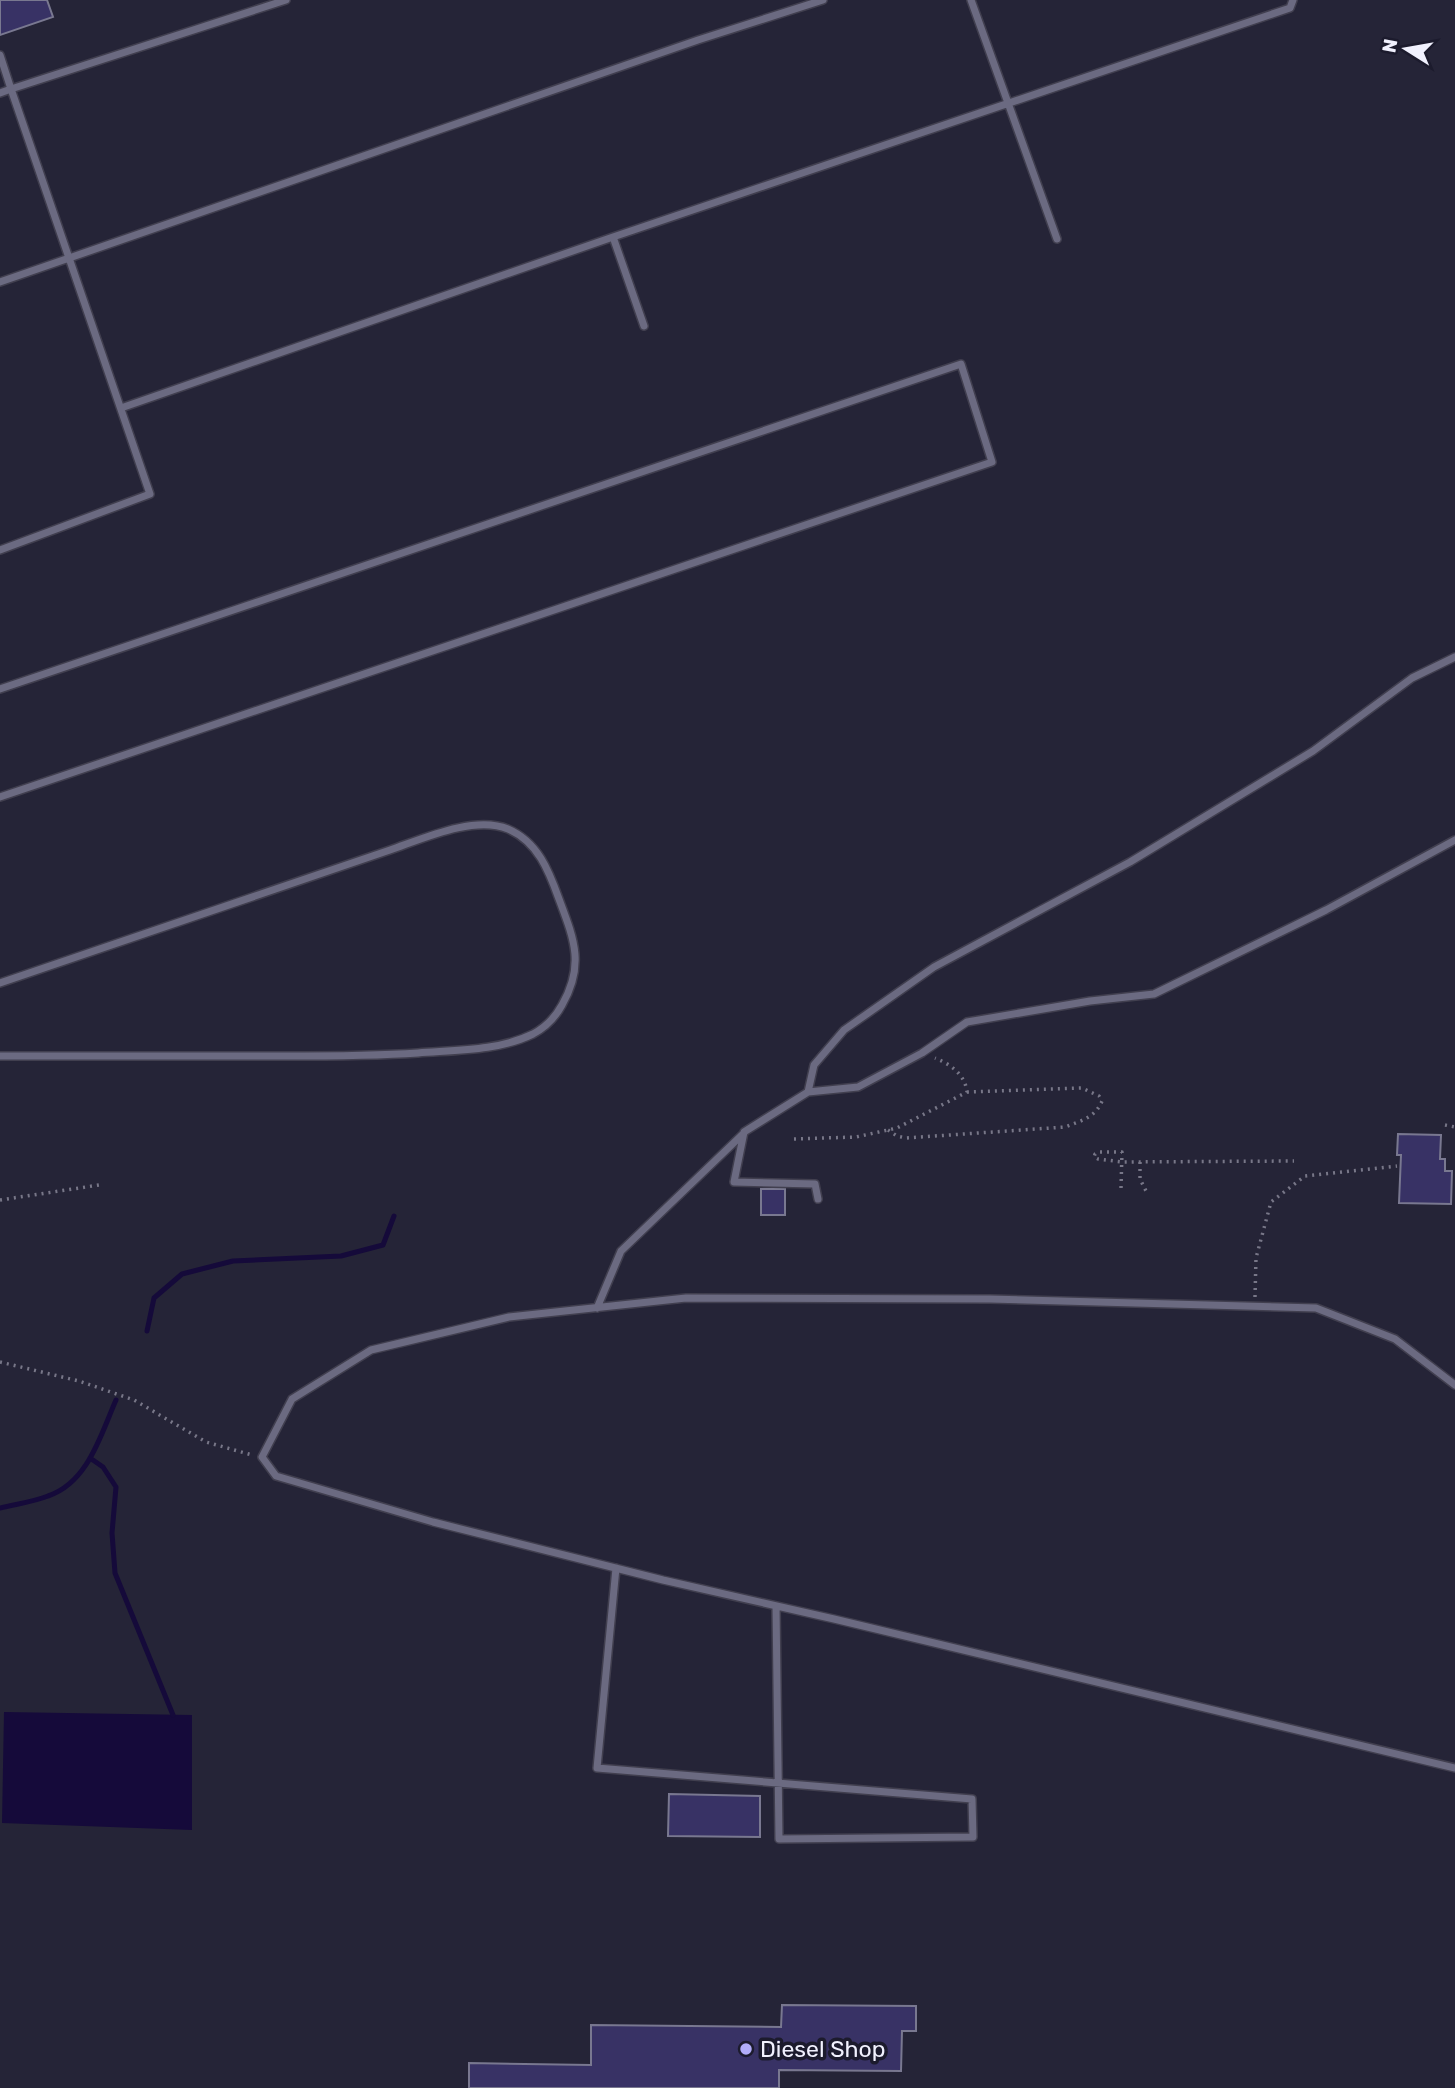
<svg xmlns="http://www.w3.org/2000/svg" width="1455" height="2088" viewBox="0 0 1455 2088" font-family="Rubik,sans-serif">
	<rect width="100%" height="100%" fill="#252437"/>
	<path fill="#150a3a" d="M 4,1712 L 192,1715 L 192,1830 L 2,1823 Z"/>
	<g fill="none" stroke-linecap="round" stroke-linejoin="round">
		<path stroke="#150a3a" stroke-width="5" d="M 147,1331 L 154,1298 L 182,1274 L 233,1261 L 341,1256 L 383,1245 L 394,1216
			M 90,1458 L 103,1467 L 116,1487 L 112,1533 L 115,1573 L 173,1715
			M 0,1508 C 16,1504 33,1502 48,1496 C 88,1483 101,1434 116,1400"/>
	</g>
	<path fill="#383265" stroke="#797890" stroke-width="2" d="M 0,0 L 47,0 L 53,17 L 0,35 Z
		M 1398,1134 L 1441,1135 L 1440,1159 L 1445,1159 L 1445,1171 L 1452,1171 L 1451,1204 L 1399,1203 L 1401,1155 L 1397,1155 Z
		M 761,1189 L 785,1189 L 785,1215 L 761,1215 Z
		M 669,1794 L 760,1796 L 760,1837 L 668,1836 Z
		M 782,2005 L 916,2006 L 916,2031 L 902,2031 L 901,2071 L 779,2070 L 779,2088 L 469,2088 L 469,2063 L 591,2065 L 591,2025 L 781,2027 Z"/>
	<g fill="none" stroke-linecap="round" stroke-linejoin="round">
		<g stroke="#413f4f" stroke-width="10">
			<path id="lane" d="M 971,0 L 1057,239
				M 0,55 L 11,89 L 286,0
				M 0,93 L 11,89 L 150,494 L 0,550
				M 613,237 L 1290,8 L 1293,0
				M 0,282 L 698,40 L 823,0
				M 121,408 L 613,237 L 644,326
				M 0,689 L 961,364 L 992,462 L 0,797
				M 0,983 L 390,850 C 422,839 474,815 508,829 C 538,842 549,871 559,899 C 574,939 585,965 562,1005 C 555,1018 546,1027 533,1034 C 498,1051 456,1050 418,1053 C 358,1057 298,1056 238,1056 C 159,1056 79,1056 0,1056
				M 808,1092 L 858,1087 L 922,1053 L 967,1022 L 1090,1001 L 1154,994 L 1326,910 L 1455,840
				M 818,1199 L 815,1184 L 734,1182 L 744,1132 L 808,1092 L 814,1065 L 844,1030 L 934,967 L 1130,862 L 1313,751 L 1412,678 L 1455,657
				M 597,1308 L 621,1251 L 744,1133
				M 1455,1385 L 1395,1339 L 1316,1308 L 990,1299 L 686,1298 L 509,1317 L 371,1350 L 292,1399 L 262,1457 L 276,1476 L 433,1522 L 663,1580 L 834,1619 L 1455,1768
				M 616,1568 L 597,1768 L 972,1799 L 973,1837 L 779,1839 L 776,1606"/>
		</g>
		<path stroke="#787788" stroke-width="3.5" stroke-dasharray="2 5" stroke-linecap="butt" d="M 1445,1125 L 1455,1127
			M 888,1130 L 897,1136 L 906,1138 L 1065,1127 C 1080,1121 1095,1118 1102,1101 L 1099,1096 L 1082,1088 L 967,1092
			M 794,1139 L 856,1137 L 897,1128 L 967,1092 C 965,1074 950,1064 935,1058
			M 1140,1162 L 1140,1179 L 1148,1195
			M 1121,1188 L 1122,1152 L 1099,1152 L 1095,1154 L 1094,1157 L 1098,1159 L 1122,1162 L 1294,1161
			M 0,1200 L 99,1185
			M 1255,1297 L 1256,1258 L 1271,1202 L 1305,1176 L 1397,1166
			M 0,1362 L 79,1381 L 134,1400 L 206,1442 L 252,1455"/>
		<use href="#lane" stroke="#6b6a81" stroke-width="7"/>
	</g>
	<circle fill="#b2adf9" stroke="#1c1b2d" stroke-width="2.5" cx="746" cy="2049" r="7"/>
	<g text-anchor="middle" stroke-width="7" stroke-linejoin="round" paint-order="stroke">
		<g font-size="23" fill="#f1f1fe" stroke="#1c1b2d" text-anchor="start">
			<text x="760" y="2057">Diesel Shop</text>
		</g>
	</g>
	<g transform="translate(1406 49) rotate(281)" stroke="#1c1b2d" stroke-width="5" paint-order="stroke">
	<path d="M0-5L12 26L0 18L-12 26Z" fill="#f1f1fe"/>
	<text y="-10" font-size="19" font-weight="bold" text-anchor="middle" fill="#f1f1fe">N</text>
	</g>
</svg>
